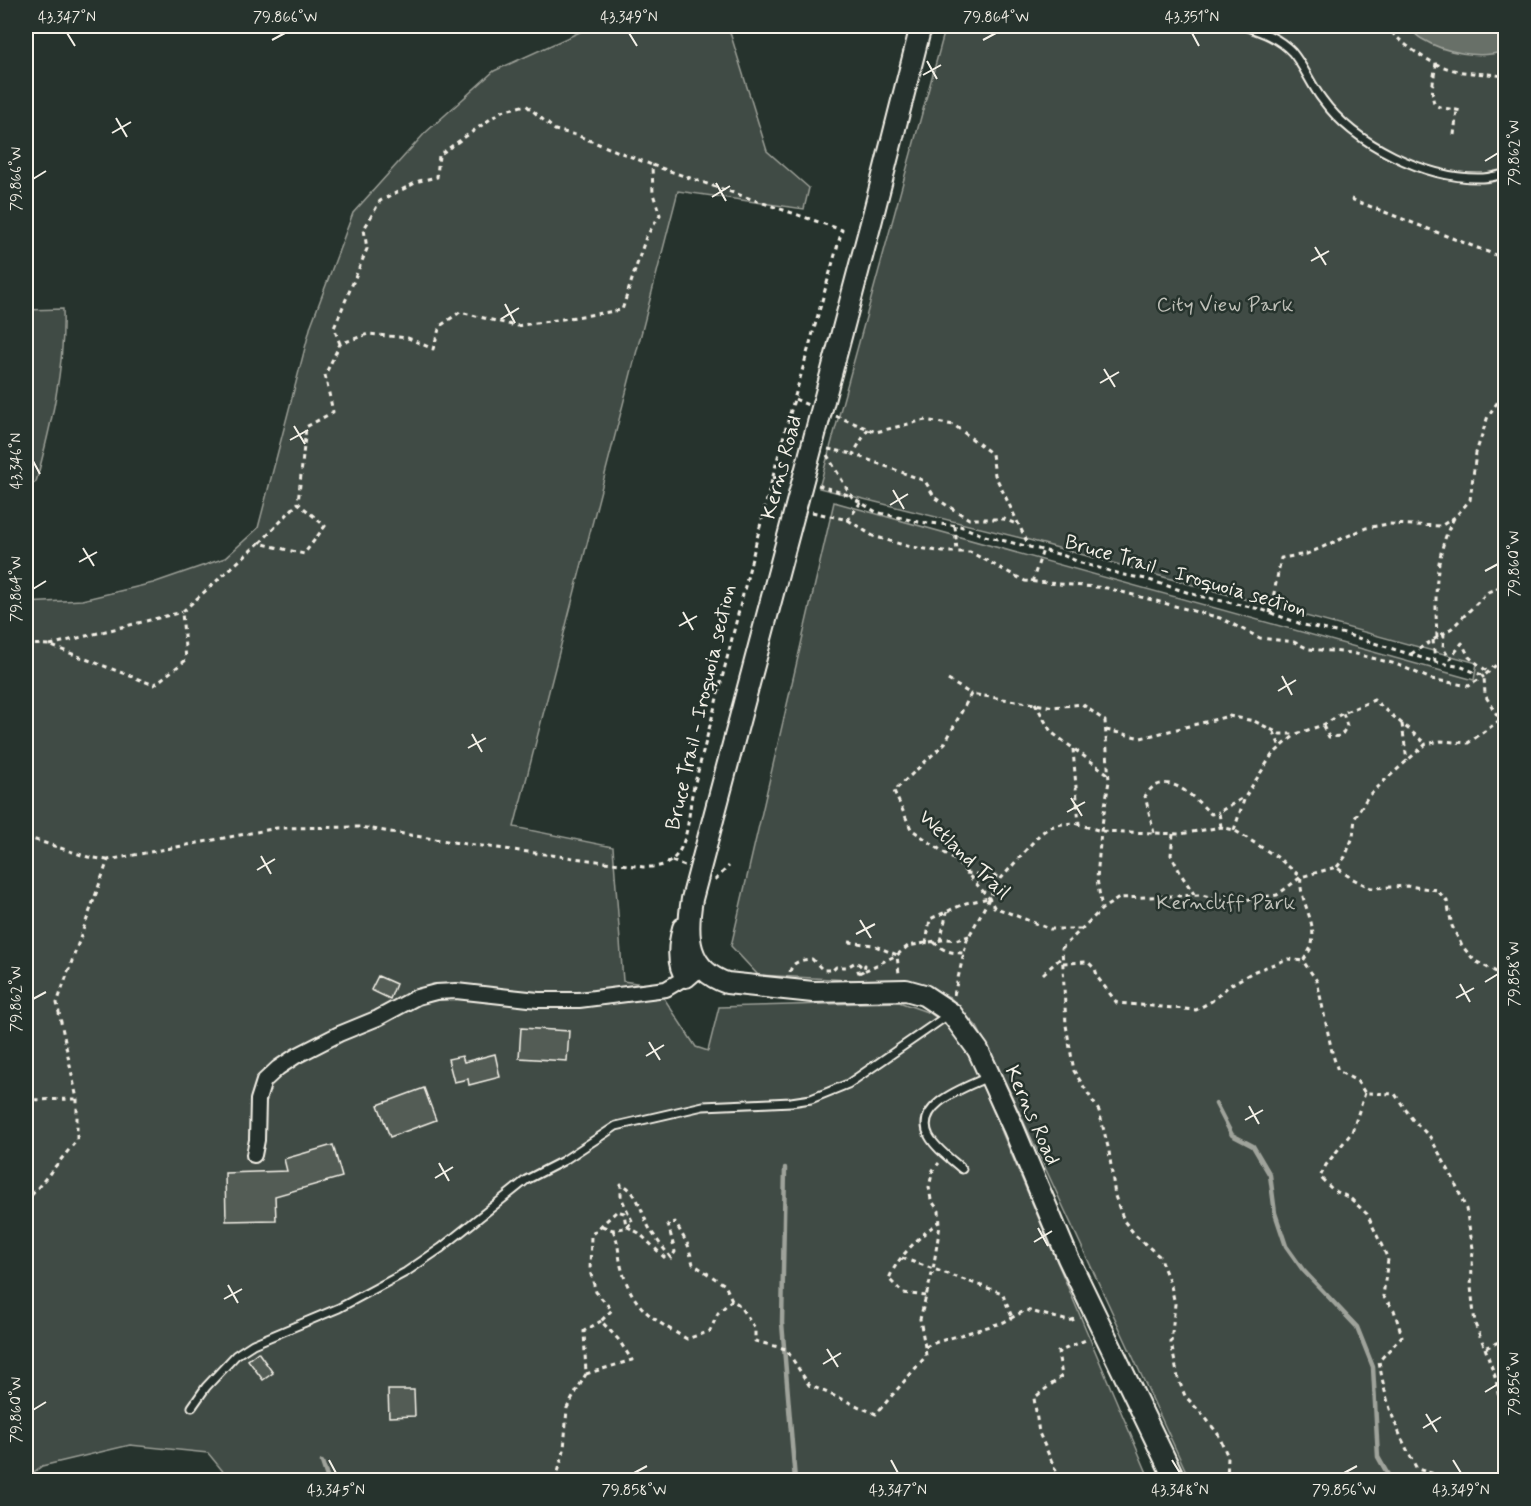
<svg xmlns="http://www.w3.org/2000/svg" width="1531" height="1506" viewBox="0 0 1531 1506" font-family="Mynerve,sans-serif">
	<rect width="100%" height="100%" fill="#26332d"/>
	<filter id="ink" filterUnits="userSpaceOnUse"><feTurbulence type="fractalNoise" baseFrequency=".0167" numOctaves="2"/><feDisplacementMap in="SourceGraphic" scale="12" xChannelSelector="R" yChannelSelector="G"/><feConvolveMatrix kernelMatrix="1 2 1 2 8 2 1 2 1" color-interpolation-filters="sRGB"/></filter>
	<g filter="url(#ink)">
		<path fill="#414b45" stroke="#9a9e96" stroke-width="1.5" d="M 593,26 L 728,26 L 767,151 L 809,188 L 804,209 L 678,191 L 514,827 L 613,847 L 623,981 L 656,986 L 696,1047 L 708,1051 L 719,1007 L 899,1002 L 930,1013 L 956,1033 L 973,1064 L 1150,1480 L 230,1480 L 208,1453 L 130,1445 L 42,1466 L 26,1478 L 26,603 L 82,600 L 153,583 L 225,558 L 258,528 L 311,325 L 353,213 L 424,134 L 494,71 Z
			M 946,26 L 1505,26 L 1505,1480 L 1190,1480 L 996,1062 L 977,1027 L 950,997 L 921,984 L 758,975 L 731,946 L 834,502 L 1474,680 L 1477,663 L 1029,540 L 819,488 Z
			M 63,309 C 65,367 51,426 36,482 L 26,488 L 26,310 Z"/>
		<path fill="#676f68" stroke="#9fa39b" stroke-width="1.5" d="M 1408,26 L 1505,26 L 1505,51 C 1480,59 1445,53 1422,39 C 1416,36 1412,30 1408,26 Z"/>
		<g fill="none" stroke-linecap="round" stroke-linejoin="round">
			<path stroke="#9fa39b" stroke-width="4.5" d="M 1216,1104 L 1232,1135 L 1253,1146 L 1270,1175 L 1275,1213 L 1286,1246 L 1303,1270 L 1357,1327 L 1373,1367 L 1378,1457 L 1391,1480
				M 785,1168 L 782,1323 L 795,1480
				M 322,1462 L 328,1480"/>
		</g>
		<path fill="#525c55" stroke="#f4f1e8" stroke-width="1.5" d="M 378,976 L 396,984 L 390,999 L 371,990 Z
			M 521,1028 L 569,1031 L 567,1061 L 519,1058 Z
			M 495,1054 L 500,1077 L 469,1085 L 468,1079 L 454,1082 L 448,1059 L 462,1056 L 464,1062 Z
			M 424,1088 L 436,1120 L 390,1137 L 378,1105 Z
			M 333,1145 L 342,1177 L 275,1196 L 276,1220 L 226,1221 L 225,1173 L 287,1171 L 284,1159 Z
			M 258,1352 L 273,1373 L 263,1380 L 248,1360 Z
			M 388,1390 L 414,1390 L 415,1416 L 389,1417 Z"/>
		<g fill="none" stroke-linecap="round" stroke-linejoin="round">
			<g stroke="#f4f1e8" stroke-width="11">
				<path id="lane" d="M 1244,26 C 1262,32 1279,38 1292,52 C 1304,66 1311,85 1322,99 C 1354,144 1427,180 1483,178 C 1490,178 1498,175 1506,174
					M 962,1169 C 951,1159 936,1149 929,1136 C 913,1104 967,1087 988,1077
					M 192,1407 L 206,1387 L 236,1355 L 253,1344 L 339,1308 L 406,1272 L 441,1248 L 526,1180 L 563,1161 L 616,1126 L 703,1106 L 791,1102 L 811,1099 L 848,1084 L 948,1015"/>
			</g>
			<g stroke="#f4f1e8" stroke-width="18">
				<path id="street" d="M 254,1155 L 257,1140 L 258,1100 L 264,1081 L 278,1068 L 296,1056 L 339,1034 L 378,1018 L 417,997 L 436,992 L 456,991 L 538,1000 L 579,1000 L 666,989 L 686,977"/>
			</g>
			<g stroke="#f4f1e8" stroke-width="24">
				<path id="secondary" d="M 921,26 L 871,223 L 692,899 C 686,935 687,970 727,983 L 813,992 L 906,990 L 924,995 L 951,1013 L 978,1050 L 1013,1127 L 1068,1258 L 1175,1480
					M 683,928 C 679,942 676,965 686,977 L 700,965"/>
			</g>
			<path stroke="#f4f1e8" stroke-width="3" stroke-dasharray="4.5 4.5" stroke-linecap="butt" d="M 1385,26 C 1403,44 1425,62 1450,69 C 1468,75 1487,72 1506,77
				M 1436,63 C 1435,72 1428,101 1437,106 C 1443,109 1454,109 1461,111
				M 1454,135 L 1457,110
				M 1351,199 L 1506,259
				M 340,344 L 334,328 L 367,249 L 364,229 L 380,201 L 419,181 L 437,177 L 439,155 L 502,111 L 526,105 L 555,130 L 576,135 L 652,165
				M 795,399 L 808,405
				M 836,416 L 876,432 L 925,420 L 954,425 L 992,454 L 995,475 L 1029,546
				M 868,429 L 853,454 L 925,481 L 935,498 L 969,519 L 1004,519 L 1018,525
				M 828,449 L 853,454
				M 827,455 L 852,497 L 876,512 L 919,522 L 960,526 L 985,536 L 1062,555 L 1081,563 L 1124,575 L 1146,579 L 1199,596 L 1260,609 L 1304,625 L 1345,634 L 1435,662 L 1462,667 L 1484,676 L 1506,656
				M 773,478 L 789,476
				M 818,485 L 851,496
				M 812,512 L 848,520 L 861,502
				M 848,520 L 873,536 L 907,546 L 943,552 L 970,552 L 1025,581 L 1107,588 L 1220,618 L 1260,638 L 1294,642 L 1309,649 L 1352,653 L 1396,664 L 1431,679 L 1469,686 L 1484,676
				M 955,526 L 957,552
				M 260,543 L 298,503
				M 1032,582 L 1043,550
				M 1270,613 L 1281,558 L 1307,554 L 1366,528 L 1388,524 L 1441,526 L 1455,517 L 1470,500 L 1476,453 L 1488,416 L 1506,390
				M 1444,633 L 1443,648 L 1450,659 L 1462,643 L 1469,657 L 1488,672
				M 1437,637 C 1435,596 1434,555 1454,518
				M 1433,640 L 1435,662
				M 26,644 L 49,645 L 154,685 L 186,660 L 182,612 L 259,543 L 304,554 L 325,526 L 298,503 L 306,427 L 333,412 L 325,375 L 340,344 L 368,334 L 408,338 L 433,349 L 440,326 L 460,312 L 516,326 L 622,310 L 646,237 L 660,215 L 653,194 L 652,165 L 842,230 L 782,442
				M 50,645 L 182,612
				M 1411,654 L 1452,628 L 1488,592 L 1506,584
				M 948,680 L 971,694
				M 1035,703 L 1051,732 L 1108,774
				M 1402,724 L 1407,761
				M 1323,726 L 1329,737 L 1341,736 L 1347,726 L 1343,713
				M 1106,730 L 1141,738 L 1229,716 L 1254,721 L 1280,734 L 1296,734 L 1323,725 L 1343,713 L 1374,700 L 1426,744
				M 1274,732 L 1280,747
				M 1073,749 L 1079,825
				M 1221,827 L 1219,812 L 1243,798
				M 1234,830 L 1245,797 L 1272,755 L 1295,735
				M 1154,833 L 1145,796 C 1148,793 1151,787 1155,786 C 1175,775 1198,802 1211,814 L 1219,812
				M 1173,834 L 1171,855 L 1182,876 L 1194,894
				M 26,837 L 88,857 L 107,860
				M 672,861 L 685,866
				M 1337,867 L 1345,857 L 1353,837 L 1355,818 L 1367,798 L 1384,781 L 1426,744 L 1441,741 L 1468,743 L 1500,720 L 1485,695 L 1484,676
				M 966,873 L 1002,877
				M 715,880 L 729,866
				M 1081,929 L 1050,929 L 994,907 L 989,898 L 956,861 L 911,829 L 894,791 L 945,743 L 971,694 L 1054,707 L 1082,704 L 1105,721 L 1109,781 L 1101,831 L 1097,879 L 1102,909
				M 940,941 L 947,912
				M 849,942 L 873,945 L 897,955 L 899,974
				M 934,942 C 943,951 950,953 963,953
				M 926,944 L 930,919 L 966,903 L 989,898
				M 1063,963 L 1088,962 L 1095,969 L 1098,978 L 1117,1003 L 1196,1010 L 1212,1001 L 1230,985 L 1255,971 L 1288,959 L 1303,961
				M 790,972 C 792,961 802,960 812,959 L 823,970 L 833,970 L 836,967 L 847,967 L 856,962 L 860,965 L 857,968 L 859,973
				M 859,973 L 863,971 L 865,965 L 864,971 L 897,955 L 908,946 L 947,939 L 956,940 L 969,936
				M 1043,974 L 1063,956
				M 954,995 L 967,940 L 998,882 L 1040,834 L 1050,827 L 1062,824 L 1074,823 L 1101,831 L 1180,834 L 1221,827 L 1234,830 L 1277,857 L 1301,877 C 1298,900 1317,920 1312,944 C 1311,949 1306,956 1303,961 L 1317,981 L 1332,1052 L 1338,1071 L 1357,1081 L 1365,1093 L 1395,1094 L 1412,1119 L 1430,1137 L 1453,1178 L 1466,1209 L 1473,1248 L 1471,1287 L 1475,1324 L 1485,1348 L 1506,1339
				M 1365,1093 L 1352,1132 L 1326,1165 L 1320,1177 L 1333,1190 L 1350,1198 L 1367,1214 L 1388,1259 L 1383,1296 L 1394,1310 L 1402,1336 L 1379,1361 C 1386,1405 1396,1430 1417,1469 L 1455,1480
				M 26,1100 L 77,1099
				M 26,1202 L 77,1140 L 77,1099 L 57,1003 L 108,860 L 277,828 L 360,827 L 459,843 L 643,867 C 654,867 665,867 673,859 C 690,843 688,811 693,790 C 724,675 751,558 782,442 L 795,444
				M 602,1226 L 613,1230 L 624,1228 L 626,1226 L 639,1233 L 665,1258 L 669,1255
				M 613,1230 C 619,1243 618,1252 621,1266 C 632,1308 652,1319 687,1339 L 710,1331 L 718,1313 L 732,1300
				M 902,1258 L 1002,1293 L 1012,1317
				M 926,1296 L 903,1293 L 889,1279 C 896,1258 922,1234 940,1221
				M 925,1347 L 920,1319 L 933,1270 L 940,1225 L 939,1211 L 931,1200 L 929,1187 L 933,1170 L 939,1163
				M 1485,1348 L 1496,1379 L 1500,1405 L 1506,1419
				M 586,1374 L 632,1360 L 618,1339 L 601,1321 L 612,1310 L 596,1292 L 590,1271 L 591,1235 L 617,1211 L 624,1213 L 626,1226 L 633,1223 L 621,1197 L 621,1184 C 640,1192 641,1215 651,1231 C 657,1240 664,1249 671,1258 L 675,1252 L 668,1224 L 675,1222 L 688,1245 L 693,1264 L 725,1285 L 732,1300 L 738,1304 L 755,1328 L 755,1341 L 786,1349 L 809,1385 L 876,1414 L 926,1356 L 925,1347 L 937,1342 L 1004,1322 L 1026,1310 L 1069,1321 L 1078,1318
				M 556,1480 L 564,1450 L 567,1408 L 586,1374 L 584,1331 L 601,1321
				M 1056,1480 L 1057,1473 L 1039,1433 L 1034,1398 L 1062,1376 L 1058,1352 L 1088,1339
				M 1227,1480 L 1228,1457 L 1218,1434 L 1204,1416 L 1185,1396 L 1178,1378 L 1171,1343 L 1175,1304 L 1171,1286 L 1159,1256 L 1136,1236 L 1124,1221 L 1115,1196 L 1109,1151 L 1099,1111 L 1074,1071 L 1066,1025 L 1062,948 L 1102,909 L 1119,898 L 1202,895 L 1230,902 L 1277,895 L 1301,877 L 1336,867 L 1351,878 L 1371,888 L 1408,886 L 1437,890 L 1447,901 L 1452,926 L 1462,946 L 1475,961 L 1506,977"/>
			<use href="#lane" stroke="#26332d" stroke-width="7"/>
			<use href="#street" stroke="#26332d" stroke-width="14"/>
			<use href="#secondary" stroke="#26332d" stroke-width="20"/>
		</g>
	</g>
	<path fill="none" stroke="#f4f1e8" stroke-width="2" d="M 67,33 L 75,46M 629,33 L 637,46M 1192,33 L 1199,46M 272,40 L 285,33M 983,40 L 996,33M 927,61 L 937,79M 923,75 L 941,65M 116,118 L 127,137M 112,133 L 131,122M 1485,161 L 1498,153M 33,179 L 46,171M 716,183 L 726,201M 712,197 L 730,186M 1315,247 L 1326,265M 1311,261 L 1329,251M 505,304 L 515,323M 501,319 L 519,308M 1104,369 L 1115,387M 1100,383 L 1119,372M 294,426 L 305,444M 290,440 L 308,430M 33,461 L 40,474M 893,490 L 904,509M 890,505 L 908,494M 83,548 L 94,566M 79,562 L 97,552M 1485,571 L 1498,564M 33,589 L 46,581M 683,612 L 693,630M 679,626 L 697,616M 1282,676 L 1292,695M 1278,691 L 1296,680M 472,734 L 482,752M 468,748 L 486,738M 1071,798 L 1082,816M 1067,812 L 1085,802M 261,856 L 271,874M 257,870 L 275,859M 860,920 L 871,938M 856,934 L 875,924M 1485,982 L 1498,974M 1460,984 L 1470,1002M 1456,998 L 1474,988M 33,999 L 46,992M 649,1042 L 660,1060M 646,1056 L 664,1045M 1249,1106 L 1259,1124M 1245,1120 L 1263,1110M 439,1163 L 449,1181M 435,1178 L 453,1167M 1038,1228 L 1048,1246M 1034,1242 L 1052,1231M 228,1285 L 238,1303M 224,1299 L 242,1289M 827,1349 L 838,1367M 823,1364 L 841,1353M 1485,1392 L 1498,1384M 33,1410 L 46,1402M 1426,1414 L 1437,1432M 1423,1428 L 1441,1417M 329,1460 L 336,1473M 891,1460 L 898,1473M 1172,1460 L 1180,1473M 1453,1460 L 1461,1473M 634,1473 L 647,1466M 1344,1473 L 1357,1466"/>
	<g text-anchor="middle" stroke-width="5" stroke-linejoin="round" paint-order="stroke">
		<g font-size="21" fill="#bebfb7" stroke="#26332d">
			<text x="1225" y="311">City View Park</text>
			<text x="1226" y="909">Kerncliff Park</text>
		</g>
		<g font-size="21" fill="#f4f1e8" stroke="#26332d">
			<text transform="translate(781 467) rotate(-75)" y="7">Kerns Road</text>
			<text transform="translate(1186 575) rotate(16)" y="7">Bruce Trail - Iroquoia section</text>
			<text transform="translate(700 707) rotate(-77)" y="7">Bruce Trail - Iroquoia section</text>
			<text transform="translate(965 854) rotate(44)" y="7">Wetland Trail</text>
			<text transform="translate(1033 1115) rotate(66)" y="7">Kerns Road</text>
		</g>
	</g>
	<rect width="1531" height="1506" fill="none" stroke="#26332d" stroke-width="66"/>
	<rect x="33" y="33" width="1465" height="1440" fill="none" stroke="#f4f1e8" stroke-width="2"/>
	<g font-size="15" text-anchor="middle" fill="#f4f1e8">
		<text x="67" y="22">43.347°N</text>
		<text x="285" y="22">79.866°W</text>
		<text x="629" y="22">43.349°N</text>
		<text x="996" y="22">79.864°W</text>
		<text x="1192" y="22">43.351°N</text>
		<text transform="translate(1514 153) rotate(-90)" y="5">79.862°W</text>
		<text transform="translate(16 179) rotate(-90)" y="5">79.866°W</text>
		<text transform="translate(16 461) rotate(-90)" y="5">43.346°N</text>
		<text transform="translate(1514 564) rotate(-90)" y="5">79.860°W</text>
		<text transform="translate(16 589) rotate(-90)" y="5">79.864°W</text>
		<text transform="translate(1514 974) rotate(-90)" y="5">79.858°W</text>
		<text transform="translate(16 999) rotate(-90)" y="5">79.862°W</text>
		<text transform="translate(1514 1384) rotate(-90)" y="5">79.856°W</text>
		<text transform="translate(16 1410) rotate(-90)" y="5">79.860°W</text>
		<text x="336" y="1495">43.345°N</text>
		<text x="634" y="1495">79.858°W</text>
		<text x="898" y="1495">43.347°N</text>
		<text x="1180" y="1495">43.348°N</text>
		<text x="1344" y="1495">79.856°W</text>
		<text x="1461" y="1495">43.349°N</text>
	</g>
</svg>
